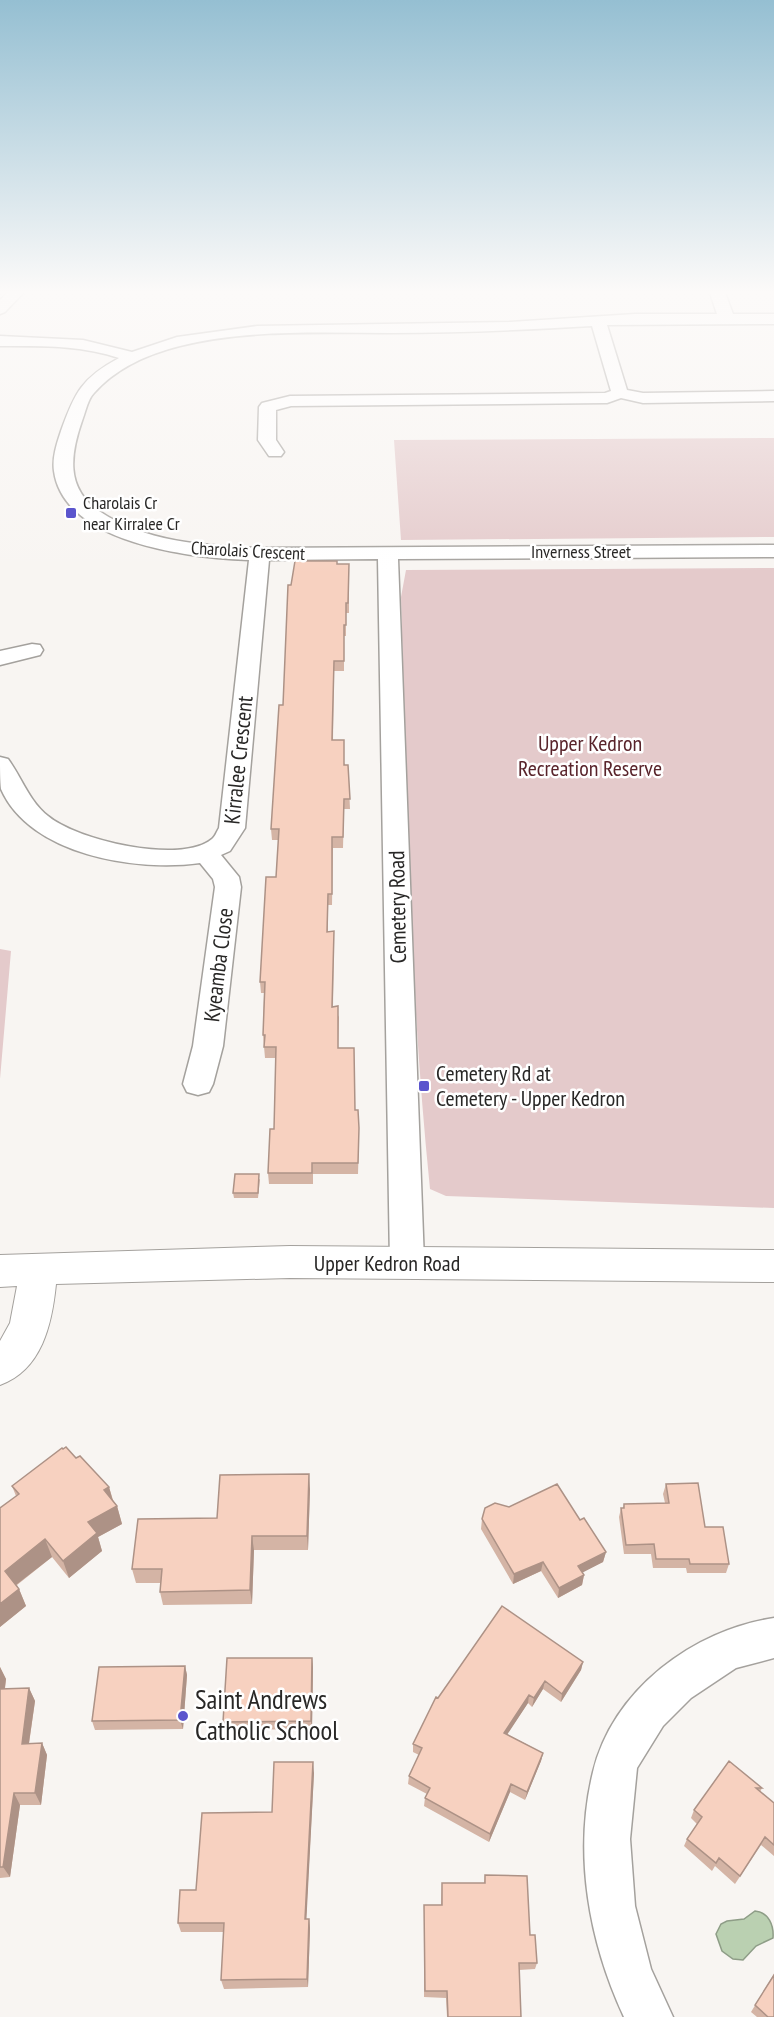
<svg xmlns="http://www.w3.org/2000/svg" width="774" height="2017" viewBox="0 0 774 2017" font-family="'PT Sans Narrow',sans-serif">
	<rect width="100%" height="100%" fill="#f8f5f2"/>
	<path fill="#e4cacb" d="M 774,438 L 774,537 L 401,540 L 394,440 Z
		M 774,568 L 774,1208 L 446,1196 L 430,1189 C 410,993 406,794 401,597 L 406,570 Z
		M 0,949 L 11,951 L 0,1079 Z"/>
	<path fill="#bad0b1" stroke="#8e9d87" stroke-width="1.5" d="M 755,1911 C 769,1912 774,1926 773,1938 L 756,1946 L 743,1960 L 733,1959 L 722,1951 L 716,1934 L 721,1924 L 727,1921 L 744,1919 Z"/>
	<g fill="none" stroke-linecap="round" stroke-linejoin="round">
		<g stroke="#a4a19d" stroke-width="3">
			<path id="street" d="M 10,290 L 26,290 L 5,312 L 0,314 L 0,300 Z
				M 709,290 L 724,290 L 733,314 L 774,314 L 774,324 L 607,325 L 627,390 L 643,393 L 774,391 L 774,401 L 643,403 L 621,398 L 607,403 L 291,406 L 276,410 L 276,440 L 284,452 L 281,456 L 269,456 L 258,440 L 259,407 L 262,403 L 290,396 L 605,393 L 611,391 L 592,326 C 525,330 459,333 392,333 C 322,333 249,329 180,346 C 148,354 116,368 94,393 C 88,399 86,410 83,418 C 71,452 64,487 99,511 C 144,542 206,546 260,548 L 774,545 L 774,557 L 398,559 L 424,1262 L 419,1272 L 407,1276 L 395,1272 L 390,1262 L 378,559 L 269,560 L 245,828 L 230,851 L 221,855 L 239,877 L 241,887 L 223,1046 L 213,1084 L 209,1092 L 198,1095 L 187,1092 L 183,1084 L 193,1046 L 215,887 L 213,879 L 200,863 C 136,872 30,855 1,789 C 0,780 0,766 0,757 L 8,759 C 22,778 29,801 48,816 C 76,840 181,865 212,839 C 215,837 217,831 219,828 L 249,560 C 192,558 64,544 54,471 C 52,458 57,443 61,431 C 75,392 82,378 119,358 C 81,345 40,346 0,346 L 0,336 L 83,340 L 132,352 L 177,337 L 257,326 L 510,322 L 635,314 L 717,314 Z
				M 32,644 L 40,645 L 43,650 L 40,655 L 0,665 L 0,651 Z
				M 774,1618 L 774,1658 L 736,1668 L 691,1698 L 663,1726 L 637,1768 L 630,1839 L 635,1906 L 651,1969 L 673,2017 L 624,2017 C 589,1942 573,1854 593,1772 C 613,1690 693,1630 774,1618 Z"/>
		</g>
		<g stroke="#a4a19d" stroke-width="2">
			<path id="secondary" d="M 290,1246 L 774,1250 L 774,1282 L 290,1278 L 56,1284 C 52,1324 42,1370 0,1385 L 0,1341 L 10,1323 L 17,1286 L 0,1287 L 0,1255 Z"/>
		</g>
		<use href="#street" fill="#fff" fill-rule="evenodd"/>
		<use href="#secondary" fill="#fff" fill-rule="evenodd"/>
	</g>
	<path fill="#d4b4a5" d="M 337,564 L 349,564 L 349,613 L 346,613 L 346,636 L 344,636 L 344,671 L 334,671 L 333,740 L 345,765 L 348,765 L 350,809 L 344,809 L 343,848 L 333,848 L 332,905 L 328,905 L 328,932 L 334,942 L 333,1007 L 339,1017 L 338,1048 L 355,1110 L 359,1139 L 358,1174 L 313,1174 L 313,1184 L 269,1184 L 268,1173 L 274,1129 L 276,1058 L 265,1058 L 263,1035 L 264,993 L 261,993 L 260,982 L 276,877 L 279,840 L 272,840 L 271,829 L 283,705 L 291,585 Z
		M 260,1179 L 258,1198 L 234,1198 L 233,1193 Z
		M 63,1449 L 76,1458 L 109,1487 L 113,1500 L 117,1506 L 122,1524 L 98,1537 L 102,1551 L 69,1578 L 52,1557 L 17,1585 L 19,1589 L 26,1606 L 0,1627 L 16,1496 L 12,1486 Z
		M 666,1484 L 705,1527 L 729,1564 L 726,1573 L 687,1573 L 686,1568 L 653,1568 L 651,1554 L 624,1554 L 619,1517 L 621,1508 L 623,1508 L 624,1504 L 665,1503 L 663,1494 Z
		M 310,1489 L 308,1550 L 254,1550 L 252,1604 L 163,1605 L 160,1592 L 161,1583 L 136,1583 L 132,1569 L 217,1518 Z
		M 509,1507 L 580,1520 L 606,1552 L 603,1562 L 582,1572 L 584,1575 L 582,1585 L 558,1598 L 541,1571 L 513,1584 L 481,1529 L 482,1519 Z
		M 312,1658 L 313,1667 L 312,1729 L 225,1730 L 223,1722 Z
		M 583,1662 L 581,1670 L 561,1702 L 543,1689 L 532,1707 L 528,1703 L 507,1734 L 543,1753 L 541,1761 L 525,1800 L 510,1792 L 489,1842 L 424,1806 L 425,1798 L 427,1794 L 408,1784 L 409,1776 L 419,1755 L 413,1752 L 413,1744 L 438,1698 Z
		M 185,1666 L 187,1675 L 183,1729 L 95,1730 L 92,1721 Z
		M 0,1667 L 6,1679 L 5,1689 L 29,1688 L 35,1701 L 29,1744 L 42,1743 L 47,1755 L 41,1805 L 20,1805 L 10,1877 L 0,1878 Z
		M 729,1761 L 762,1788 L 760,1792 L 774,1803 L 774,1856 L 761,1845 L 735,1884 L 715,1866 L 712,1871 L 684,1846 L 687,1839 L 697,1824 L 691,1818 L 694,1810 Z
		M 314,1773 L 306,1919 L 309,1919 L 310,1928 L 308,1987 L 224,1989 L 221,1980 L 224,1932 L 181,1932 L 178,1923 L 272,1812 Z
		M 485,1875 L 530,1935 L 537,1963 L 535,1969 L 519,1970 L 521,2017 L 447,2017 L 446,1998 L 424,1997 L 424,1905 L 441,1905 L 442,1883 L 484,1883 Z
		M 774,1974 L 774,2017 L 757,2017 L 751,2012 Z"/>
	<path fill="#ad9286" d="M 309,1474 L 310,1489 L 308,1550 L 307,1536 Z
		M 109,1487 L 114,1505 L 104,1490 Z
		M 117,1506 L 122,1524 L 98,1537 L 102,1551 L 69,1578 L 63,1561 L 88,1522 Z
		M 252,1536 L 254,1550 L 252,1604 L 250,1590 Z
		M 45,1539 L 52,1557 L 12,1588 L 5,1571 Z
		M 606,1552 L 603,1562 L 576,1576 L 578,1566 Z
		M 543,1562 L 541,1571 L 513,1584 L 514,1574 Z
		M 584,1575 L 582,1585 L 558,1598 L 559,1588 Z
		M 19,1589 L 26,1606 L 0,1627 L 0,1604 Z
		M 312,1658 L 313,1667 L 312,1729 L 311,1721 Z
		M 583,1662 L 581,1670 L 561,1702 L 562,1694 Z
		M 185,1666 L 187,1675 L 183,1729 L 180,1720 Z
		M 0,1667 L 6,1679 L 3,1702 L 0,1696 Z
		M 545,1681 L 543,1689 L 532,1707 L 534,1698 Z
		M 29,1688 L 35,1701 L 27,1756 L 22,1744 Z
		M 529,1695 L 528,1703 L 503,1741 L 504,1733 Z
		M 42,1743 L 47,1755 L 41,1805 L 35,1793 Z
		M 543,1753 L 541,1761 L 525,1800 L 527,1792 Z
		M 313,1762 L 314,1773 L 306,1928 L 305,1919 Z
		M 511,1784 L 510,1792 L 489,1842 L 490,1834 Z
		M 14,1793 L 20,1805 L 10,1877 L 3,1867 Z
		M 309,1919 L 310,1928 L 308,1987 L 307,1979 Z"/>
	<path fill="#f7d1c0" stroke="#ad9286" stroke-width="1.5" d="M 295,561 L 337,561 L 337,564 L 349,564 L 348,603 L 346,603 L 346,625 L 344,625 L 344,661 L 334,661 L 332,740 L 344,740 L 344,765 L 348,765 L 350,799 L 344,799 L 343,837 L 332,837 L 332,894 L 328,894 L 327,932 L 334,931 L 332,1007 L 338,1006 L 338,1048 L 354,1048 L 355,1110 L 358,1110 L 359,1128 L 358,1163 L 312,1163 L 312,1173 L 268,1173 L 270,1129 L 274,1129 L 276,1047 L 264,1047 L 265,1035 L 263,1035 L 265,982 L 260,982 L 266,877 L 276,877 L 279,829 L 271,829 L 279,705 L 283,705 L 288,585 L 291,585 Z
		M 235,1174 L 259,1174 L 258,1193 L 233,1193 Z
		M 66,1447 L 76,1458 L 80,1456 L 109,1487 L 104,1490 L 117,1506 L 88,1522 L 97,1533 L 63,1561 L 45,1539 L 5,1571 L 19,1589 L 0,1604 L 0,1508 L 19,1494 L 12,1486 L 62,1448 L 63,1449 Z
		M 309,1474 L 307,1536 L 252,1536 L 250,1590 L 160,1592 L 162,1569 L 132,1569 L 138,1519 L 217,1518 L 220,1475 Z
		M 698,1483 L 705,1527 L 723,1527 L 729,1564 L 690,1564 L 689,1559 L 656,1559 L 654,1544 L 626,1545 L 621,1508 L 624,1508 L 624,1504 L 669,1503 L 666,1484 Z
		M 557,1484 L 580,1520 L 584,1518 L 606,1552 L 578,1566 L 584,1575 L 559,1588 L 543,1562 L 514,1574 L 482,1519 L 485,1508 L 495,1503 L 509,1507 Z
		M 502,1606 L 583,1662 L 562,1694 L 545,1681 L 534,1698 L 529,1695 L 504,1733 L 543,1753 L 527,1792 L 511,1784 L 490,1834 L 425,1798 L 430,1788 L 409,1776 L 422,1748 L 413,1744 L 436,1697 L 438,1698 Z
		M 227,1658 L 312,1658 L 311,1721 L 223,1722 Z
		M 185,1666 L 180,1720 L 92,1721 L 99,1667 Z
		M 29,1688 L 22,1744 L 42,1743 L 35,1793 L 14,1793 L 3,1867 L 0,1867 L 0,1689 Z
		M 729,1761 L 762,1788 L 756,1788 L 774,1803 L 774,1845 L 765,1837 L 740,1876 L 719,1858 L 716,1863 L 687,1839 L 702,1817 L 694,1810 Z
		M 274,1762 L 313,1762 L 305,1919 L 309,1919 L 307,1979 L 221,1980 L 224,1923 L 178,1923 L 180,1890 L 196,1890 L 202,1813 L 272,1812 Z
		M 485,1875 L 527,1876 L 530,1935 L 535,1935 L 537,1963 L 519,1963 L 521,2017 L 448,2017 L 447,1991 L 425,1991 L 424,1905 L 442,1905 L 442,1883 L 485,1883 Z
		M 774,1975 L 774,2017 L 768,2017 L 755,2005 Z"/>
	<linearGradient id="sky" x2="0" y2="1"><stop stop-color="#95bfd2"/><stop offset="0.51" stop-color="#fcfaf9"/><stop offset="1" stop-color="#fcfaf9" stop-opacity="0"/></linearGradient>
	<rect width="774" height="573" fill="url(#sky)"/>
	<g fill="#5b55cd" stroke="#fff" stroke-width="2">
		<rect x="65" y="507" width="12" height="12" rx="3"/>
		<rect x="418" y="1080" width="12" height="12" rx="3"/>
		<circle cx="183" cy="1716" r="6"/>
	</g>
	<g text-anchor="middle" stroke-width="5" stroke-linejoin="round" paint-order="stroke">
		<g font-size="18" fill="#282726" stroke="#fff" text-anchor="start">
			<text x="83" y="509">Charolais Cr<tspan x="83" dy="21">near Kirralee Cr</tspan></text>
		</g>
		<g font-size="18" fill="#282726" stroke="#fff">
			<text transform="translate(248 551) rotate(3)" y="6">Charolais Crescent</text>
			<text x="581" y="558">Inverness Street</text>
		</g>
		<g font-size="22" fill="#59242b" stroke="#fff">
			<text x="590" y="751">Upper Kedron<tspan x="590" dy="25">Recreation Reserve</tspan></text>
		</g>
		<g font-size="22" fill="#282726" stroke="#fff">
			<text transform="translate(238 760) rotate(-84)" y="8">Kirralee Crescent</text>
			<text transform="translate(397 907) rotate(-91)" y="8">Cemetery Road</text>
			<text transform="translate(218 965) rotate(-83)" y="8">Kyeamba Close</text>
			<text x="387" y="1271">Upper Kedron Road</text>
		</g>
		<g font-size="22" fill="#282726" stroke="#fff" text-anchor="start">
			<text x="436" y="1081">Cemetery Rd at<tspan x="436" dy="25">Cemetery - Upper Kedron</tspan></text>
		</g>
		<g font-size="27" fill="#282726" stroke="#fff" text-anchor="start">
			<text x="195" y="1709">Saint Andrews<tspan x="195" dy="31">Catholic School</tspan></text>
		</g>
	</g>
</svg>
